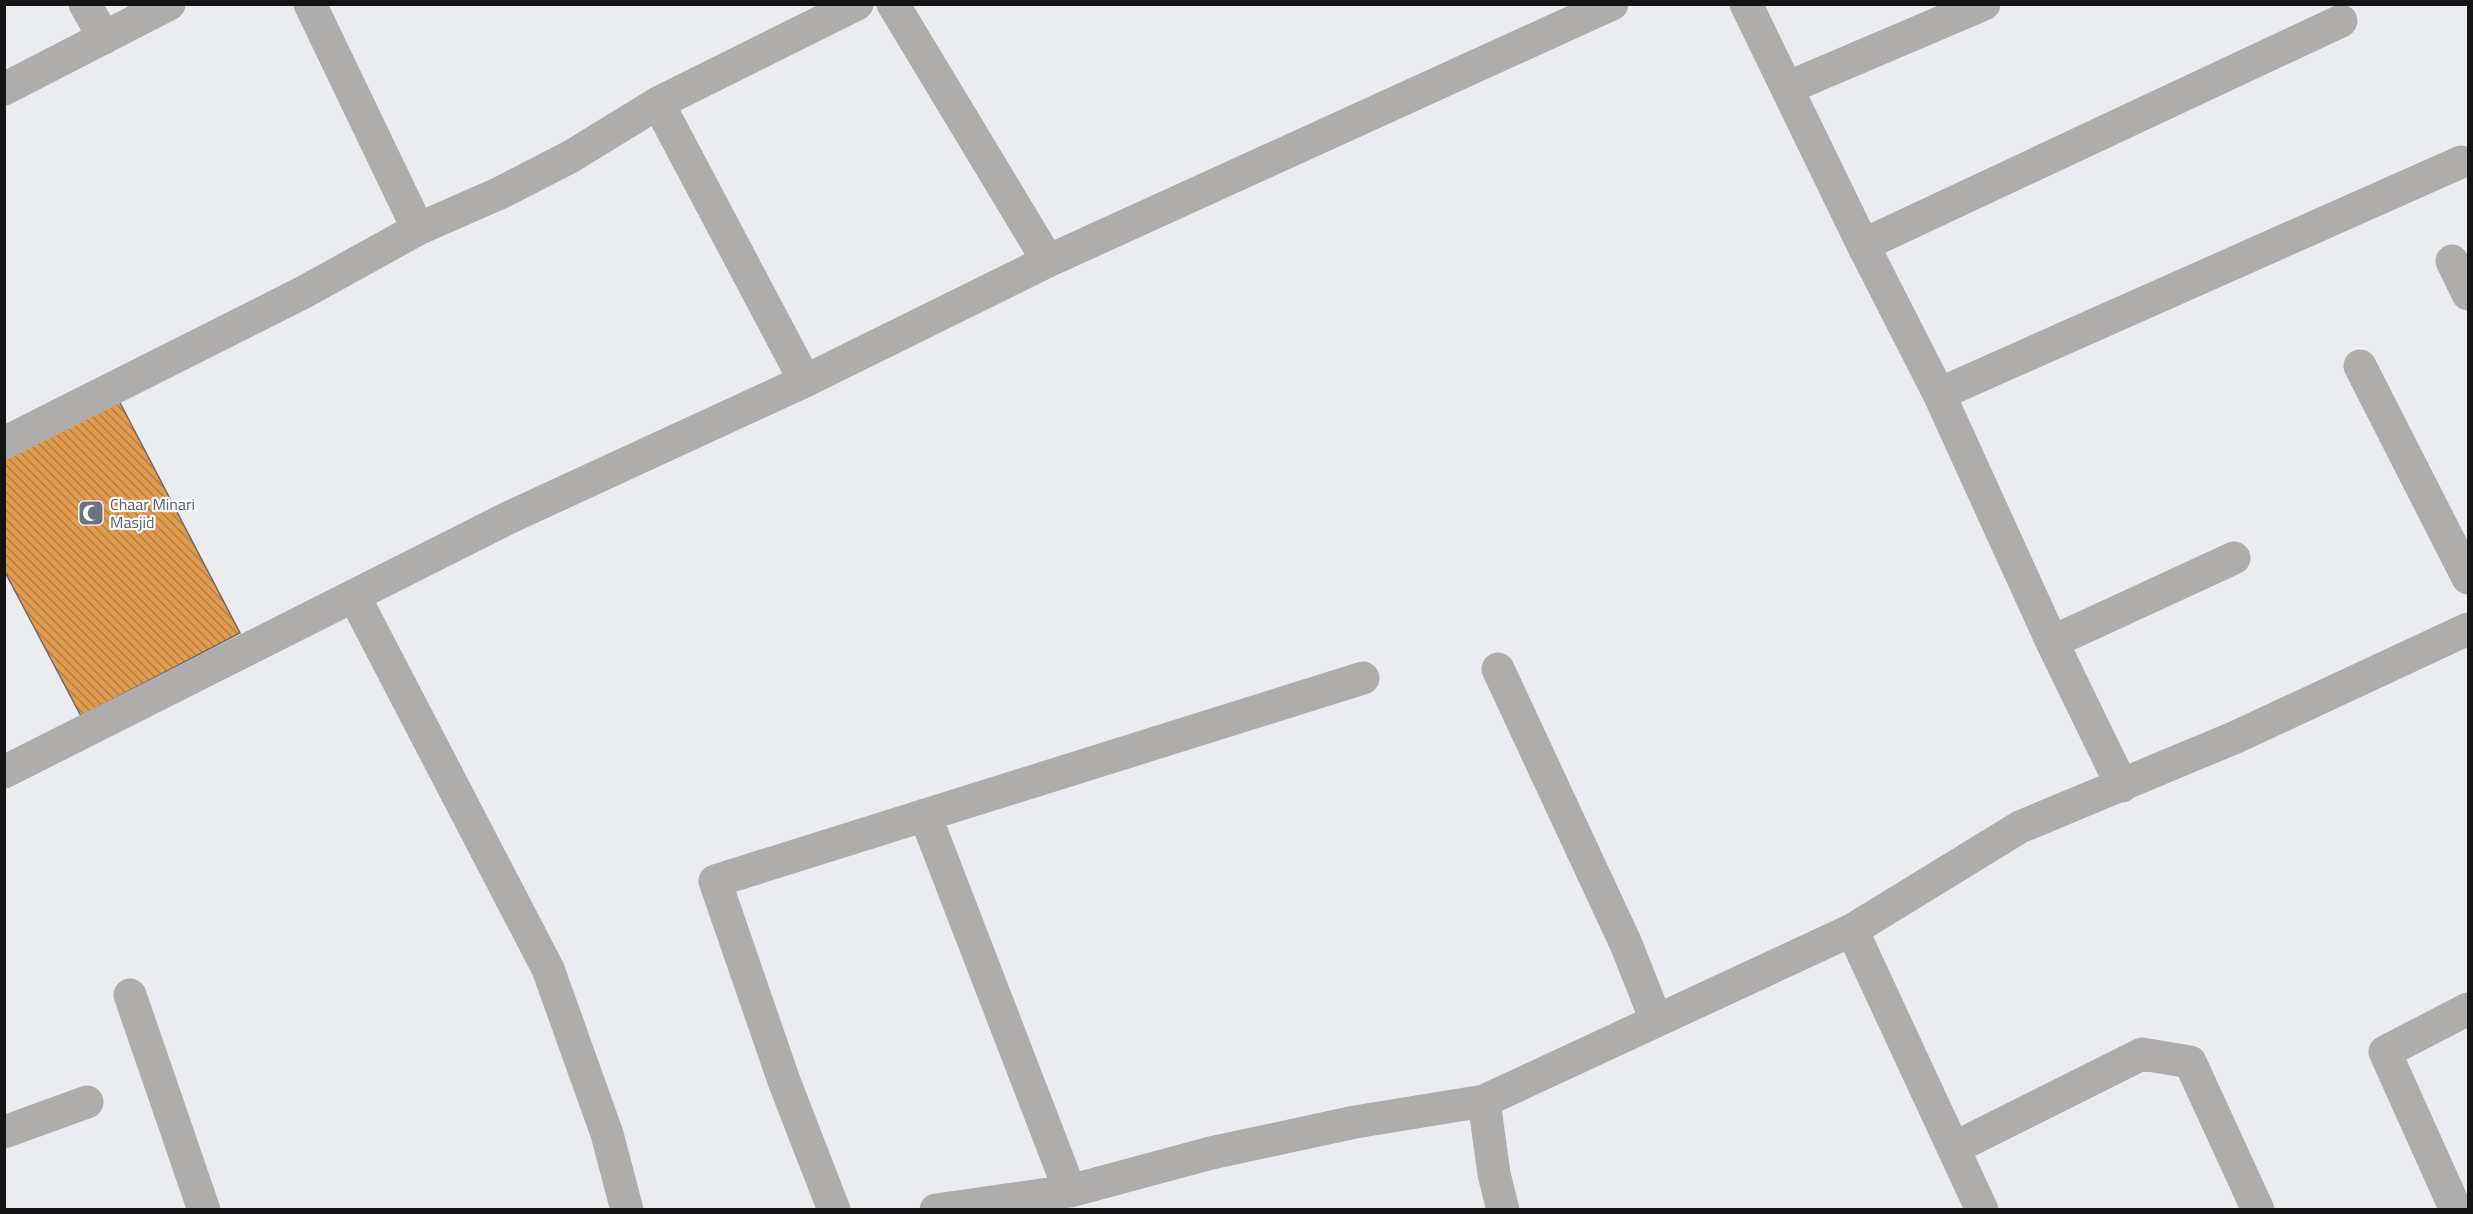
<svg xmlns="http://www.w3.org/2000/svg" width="2473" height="1214" viewBox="0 0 2473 1214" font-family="'Titillium Web',sans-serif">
	<defs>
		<pattern id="building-back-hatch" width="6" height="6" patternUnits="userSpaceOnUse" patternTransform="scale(1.5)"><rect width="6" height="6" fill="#e29c50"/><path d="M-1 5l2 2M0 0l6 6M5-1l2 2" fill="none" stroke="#b67e41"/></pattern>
	</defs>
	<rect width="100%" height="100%" fill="#ebecef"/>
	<path fill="url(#building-back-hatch)" stroke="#6c6a68" stroke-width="1.5" d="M 117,397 L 240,633 L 81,716 L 4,570 L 4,456 Z"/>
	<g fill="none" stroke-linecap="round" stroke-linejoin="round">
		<path stroke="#aeadac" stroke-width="33" d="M 85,4 L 104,38
			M 310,4 L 418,229
			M 893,4 L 1048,261
			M 1746,4 L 1863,245 L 1939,394 L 2052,642 L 2122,786
			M 1787,88 L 1984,4
			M 4,89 L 169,4
			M 658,103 L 805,381
			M 1863,245 L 2341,21
			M 2452,261 L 2468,294
			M 2360,366 L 2468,578
			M 1939,394 L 2461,162
			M 4,443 L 304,292 L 418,229 L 500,193 L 570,157 L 658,103 L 857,4
			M 354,596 L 548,969 L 607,1134 L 627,1210
			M 2052,642 L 2234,558
			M 1498,669 L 1626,944 L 1656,1020
			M 4,772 L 508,518 L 805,381 L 1048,261 L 1612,4
			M 925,815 L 1070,1191
			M 1852,930 L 1982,1210
			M 130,995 L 204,1210
			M 1484,1101 L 1494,1174 L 1503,1210
			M 4,1132 L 87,1102
			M 1954,1148 L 2142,1054 L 2190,1062 L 2258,1210
			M 834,1210 L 784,1081 L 715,881 L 1363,678
			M 936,1210 L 1070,1191 L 1211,1153 L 1355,1122 L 1484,1101 L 1852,930 L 2020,827 L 2236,737 L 2468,629
			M 2456,1210 L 2385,1052 L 2468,1009"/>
	</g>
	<defs>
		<g id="mosque-square" transform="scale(1.35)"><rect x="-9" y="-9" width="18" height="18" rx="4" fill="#6b7280" stroke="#f9fafd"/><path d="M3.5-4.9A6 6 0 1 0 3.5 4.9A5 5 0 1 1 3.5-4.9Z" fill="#fff"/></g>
	</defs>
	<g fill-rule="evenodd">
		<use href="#mosque-square" x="91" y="513"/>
	</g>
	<g text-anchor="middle" stroke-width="4.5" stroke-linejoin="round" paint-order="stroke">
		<g font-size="16" fill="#5b616d" stroke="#f9fafd" text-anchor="start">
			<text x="110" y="510">Chaar Minari<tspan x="110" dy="18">Masjid</tspan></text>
		</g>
	</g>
	<rect width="2473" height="1214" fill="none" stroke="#141415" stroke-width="12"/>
</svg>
